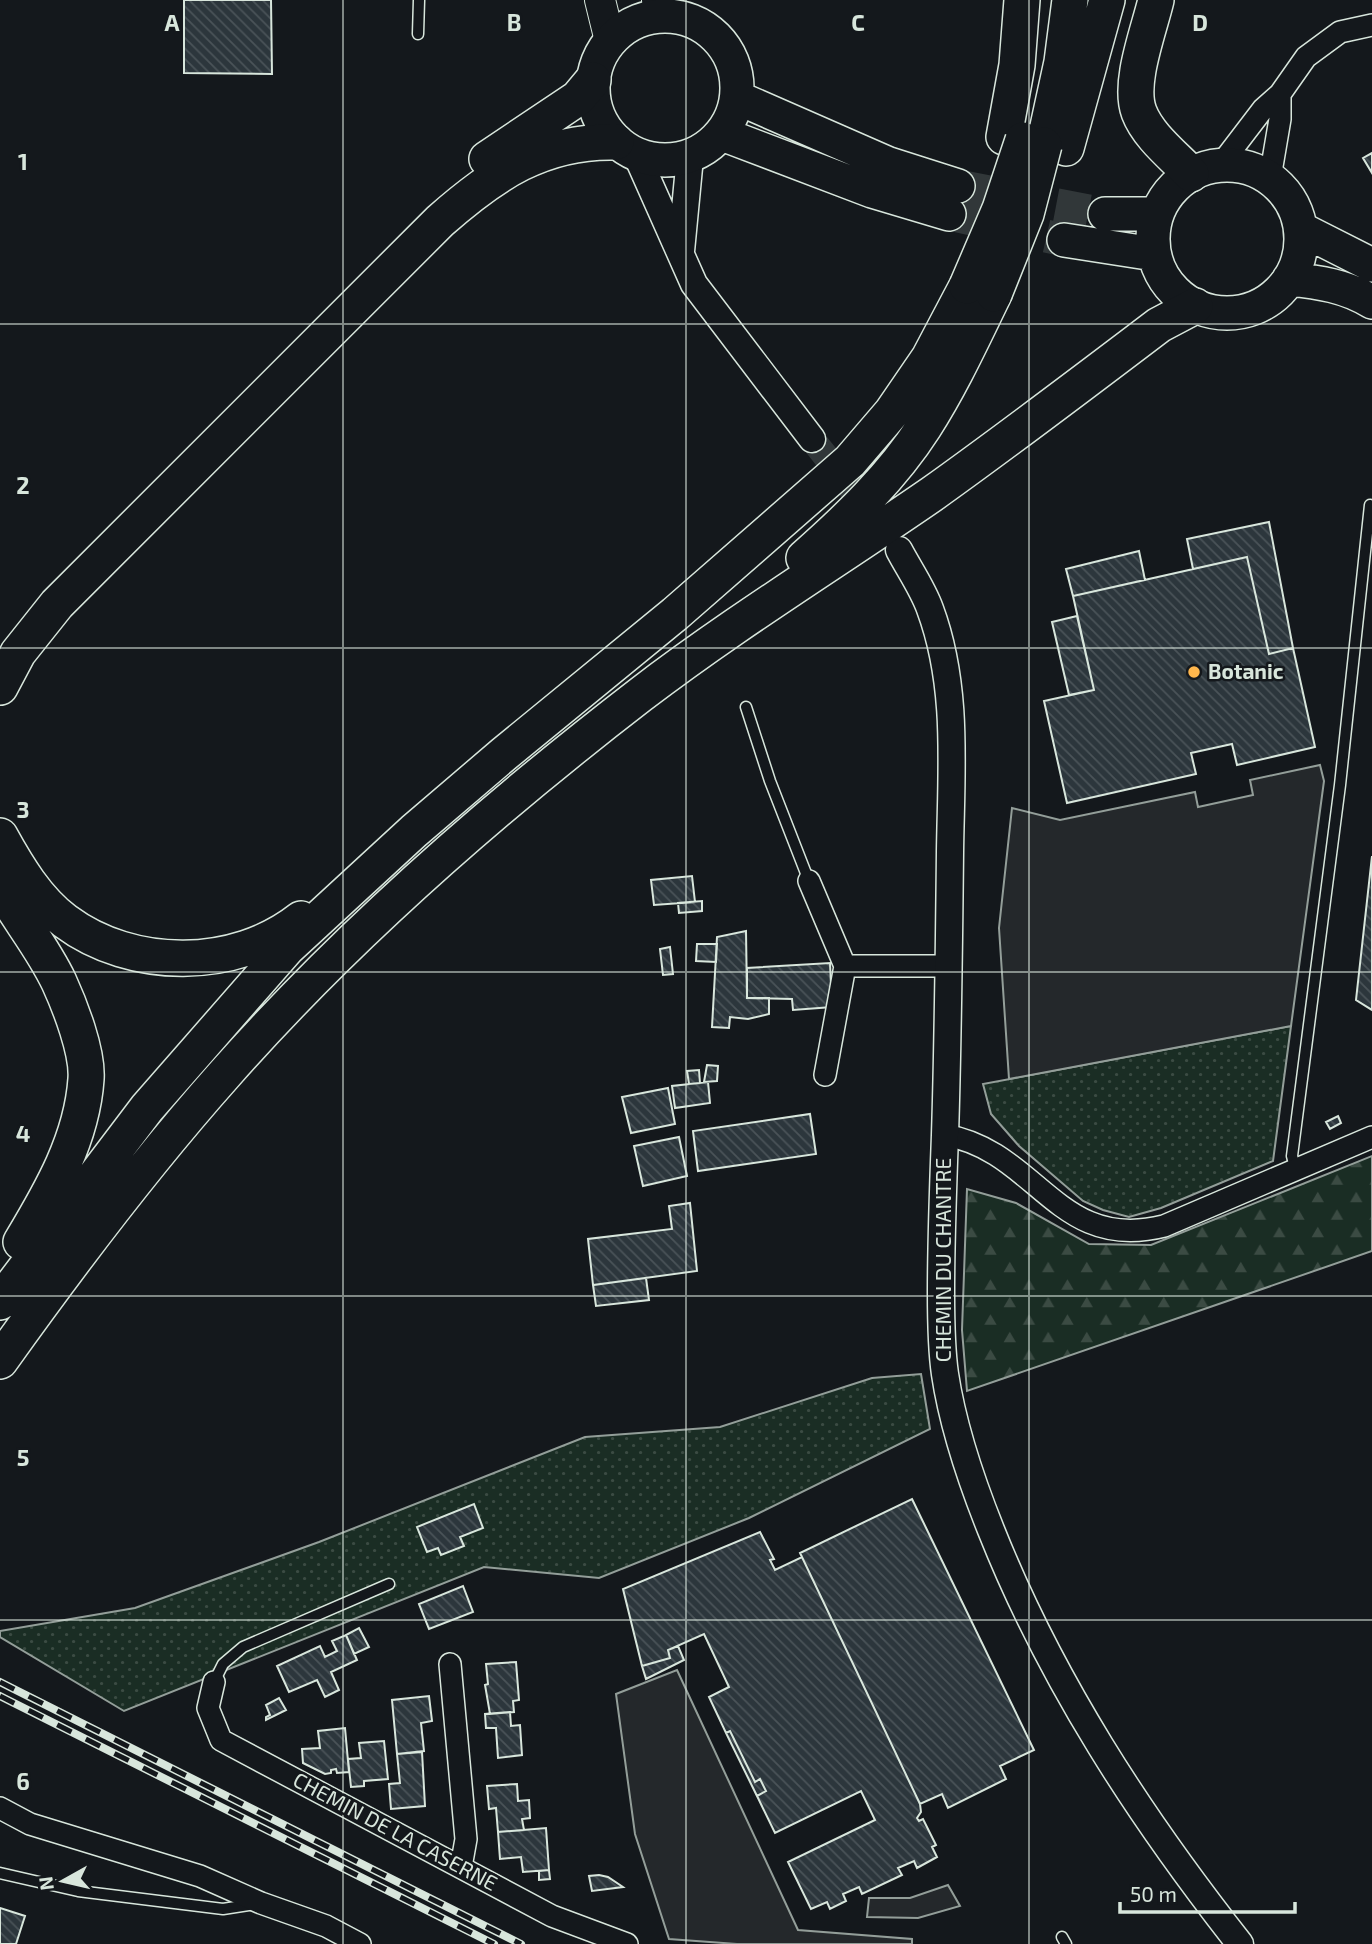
<svg xmlns="http://www.w3.org/2000/svg" width="1372" height="1944" viewBox="0 0 1372 1944" font-family="'Exo 2',sans-serif">
	<defs>
		<pattern id="grass-dots" width="8" height="8" patternUnits="userSpaceOnUse" patternTransform="scale(1.75)"><rect width="8" height="8" fill="#1a2d24"/><path d="M2 2h.1M6 6h.1" fill="none" stroke="#3b4b43" stroke-width="1.8" stroke-linecap="round"/></pattern>
		<pattern id="forest-firs" width="22" height="20" patternUnits="userSpaceOnUse" patternTransform="scale(1.75)"><rect width="22" height="20" fill="#1a2d24"/><path d="M5 1l3.5 6h-7zM16 11l3.5 6h-7z" fill="#3b4b43"/></pattern>
		<pattern id="building-back-hatch" width="6" height="6" patternUnits="userSpaceOnUse" patternTransform="scale(1.75)"><rect width="6" height="6" fill="#2c363c"/><path d="M-1 5l2 2M0 0l6 6M5-1l2 2" fill="none" stroke="#4a5358"/></pattern>
	</defs>
	<rect width="100%" height="100%" fill="#14181c"/>
	<path fill="url(#grass-dots)" stroke="#939e99" stroke-width="2" d="M 1291,1026 L 1273,1161 L 1161,1208 L 1129,1217 L 1103,1210 L 1083,1201 L 1019,1146 L 991,1114 L 983,1084 Z
		M 921,1374 L 930,1429 L 749,1518 L 599,1578 L 484,1567 L 124,1711 L 0,1637 L 0,1631 L 135,1608 L 319,1542 L 585,1437 L 720,1427 L 872,1378 Z"/>
	<path fill="url(#forest-firs)" stroke="#939e99" stroke-width="2" d="M 1372,1156 L 1372,1251 L 967,1391 L 962,1330 L 967,1189 L 1016,1203 L 1089,1244 L 1151,1245 Z"/>
	<path fill="#24282b" stroke="#939e99" stroke-width="2" d="M 1320,765 L 1324,781 L 1291,1026 L 1009,1079 L 999,928 L 1012,808 L 1060,820 L 1195,792 L 1198,807 L 1253,795 L 1250,780 Z
		M 677,1670 L 798,1930 L 912,1939 L 912,1944 L 737,1944 L 669,1939 L 635,1834 L 616,1694 Z
		M 948,1885 L 960,1906 L 918,1918 L 867,1917 L 869,1898 L 910,1898 Z"/>
	<path fill="url(#building-back-hatch)" stroke="#d8e6dc" stroke-width="2" d="M 184,0 L 271,0 L 272,74 L 184,73 Z
		M 1372,153 L 1372,173 L 1363,158 Z
		M 1269,522 L 1293,648 L 1269,654 L 1247,557 L 1193,569 L 1187,539 Z
		M 1139,551 L 1145,580 L 1073,596 L 1066,569 Z
		M 1247,557 L 1269,654 L 1293,648 L 1315,747 L 1237,765 L 1232,744 L 1191,753 L 1196,774 L 1067,803 L 1044,701 L 1094,690 L 1073,596 Z
		M 1077,616 L 1094,690 L 1069,695 L 1052,622 Z
		M 1372,856 L 1372,1010 L 1356,1000 Z
		M 692,876 L 695,902 L 654,905 L 651,880 Z
		M 702,901 L 702,911 L 679,913 L 678,903 Z
		M 746,931 L 747,998 L 769,998 L 769,1014 L 748,1019 L 730,1017 L 729,1028 L 712,1027 L 717,937 Z
		M 697,944 L 717,944 L 716,962 L 696,961 Z
		M 670,947 L 673,974 L 663,975 L 660,949 Z
		M 830,963 L 832,1007 L 793,1010 L 792,999 L 747,998 L 747,968 Z
		M 707,1065 L 718,1066 L 717,1081 L 704,1082 Z
		M 699,1070 L 700,1083 L 689,1084 L 687,1071 Z
		M 708,1082 L 710,1103 L 675,1108 L 672,1086 Z
		M 668,1088 L 675,1124 L 631,1133 L 622,1097 Z
		M 810,1114 L 816,1154 L 698,1171 L 693,1131 Z
		M 1338,1116 L 1341,1123 L 1330,1129 L 1326,1122 Z
		M 679,1137 L 687,1176 L 643,1186 L 634,1146 Z
		M 690,1203 L 697,1271 L 593,1285 L 588,1239 L 672,1229 L 669,1206 Z
		M 646,1278 L 649,1300 L 596,1306 L 593,1285 Z
		M 912,1499 L 1034,1750 L 1000,1766 L 1006,1779 L 948,1808 L 942,1794 L 920,1804 L 800,1553 Z
		M 474,1504 L 483,1528 L 460,1537 L 464,1546 L 441,1555 L 438,1548 L 427,1552 L 417,1527 Z
		M 760,1532 L 774,1559 L 770,1560 L 775,1570 L 802,1557 L 920,1804 L 921,1812 L 917,1818 L 919,1821 L 923,1819 L 936,1845 L 932,1847 L 937,1857 L 917,1868 L 914,1861 L 898,1868 L 902,1875 L 862,1894 L 859,1887 L 843,1894 L 846,1901 L 830,1909 L 827,1902 L 811,1909 L 788,1862 L 875,1820 L 861,1791 L 775,1833 L 757,1796 L 766,1791 L 760,1779 L 755,1782 L 730,1731 L 726,1733 L 709,1697 L 729,1687 L 704,1634 L 668,1650 L 670,1658 L 642,1666 L 623,1589 Z
		M 463,1586 L 473,1612 L 429,1629 L 419,1604 Z
		M 359,1628 L 369,1647 L 354,1654 L 346,1635 Z
		M 346,1635 L 357,1660 L 331,1672 L 339,1690 L 325,1697 L 317,1680 L 289,1692 L 277,1666 L 320,1646 L 325,1657 L 337,1651 L 332,1641 Z
		M 678,1646 L 684,1660 L 646,1679 L 642,1666 L 670,1658 L 668,1650 Z
		M 516,1662 L 519,1700 L 513,1701 L 514,1712 L 490,1714 L 485,1685 L 488,1684 L 486,1664 Z
		M 429,1696 L 432,1721 L 421,1723 L 424,1751 L 397,1754 L 392,1700 Z
		M 279,1698 L 286,1710 L 266,1720 L 266,1717 L 270,1715 L 266,1705 Z
		M 510,1712 L 511,1726 L 520,1725 L 522,1755 L 498,1758 L 496,1728 L 486,1728 L 485,1714 Z
		M 345,1728 L 349,1772 L 337,1773 L 336,1769 L 331,1770 L 331,1773 L 325,1774 L 303,1763 L 302,1749 L 320,1748 L 318,1731 Z
		M 730,1731 L 755,1782 L 760,1779 L 766,1791 L 757,1796 L 726,1733 Z
		M 384,1741 L 388,1779 L 364,1781 L 364,1786 L 351,1787 L 348,1759 L 361,1758 L 359,1743 Z
		M 422,1752 L 425,1806 L 391,1809 L 389,1784 L 400,1783 L 397,1754 Z
		M 517,1784 L 518,1801 L 529,1800 L 530,1818 L 522,1819 L 524,1830 L 498,1832 L 496,1808 L 489,1809 L 487,1786 Z
		M 546,1828 L 549,1870 L 523,1872 L 521,1857 L 500,1859 L 498,1832 Z
		M 549,1870 L 550,1879 L 539,1880 L 539,1871 Z
		M 599,1875 L 608,1877 L 623,1887 L 592,1891 L 589,1876 Z
		M 0,1908 L 25,1916 L 16,1944 L 0,1944 Z"/>
	<g fill="none" stroke-linecap="round" stroke-linejoin="round">
		<path stroke="#313739" stroke-width="26" stroke-dasharray="26 13" stroke-linecap="butt" d="M 812,439 L 872,515"/>
		<path stroke="#313739" stroke-width="33" stroke-dasharray="33 17" stroke-linecap="butt" d="M 958,186 L 1105,214
			M 949,214 L 1064,240"/>
		<g stroke="#d8e6dc" stroke-width="13">
			<path id="service" d="M 418,34 L 419,0
				M 746,707 L 770,781 L 809,881
				M 1296,1171 L 1292,1156 L 1340,785 L 1370,505
				M 214,1682 L 223,1664 L 243,1647 L 389,1584
				M 0,1873 L 78,1891 L 223,1909 L 255,1904
				M 1062,1937 L 1066,1944"/>
		</g>
		<g stroke="#d8e6dc" stroke-width="24">
			<path id="minor" d="M 1221,164 L 1263,109 L 1280,94 L 1306,57 L 1340,32 L 1372,25
				M 1270,178 L 1280,119 L 1280,94
				M 809,881 L 845,966 L 825,1075
				M 845,966 L 949,966
				M 945,1135 C 1038,1151 1057,1253 1164,1226 L 1372,1137
				M 450,1664 L 466,1839 L 461,1867
				M 214,1682 L 208,1708 L 221,1740 L 552,1916 L 627,1944
				M 0,1808 L 30,1824 L 200,1876 L 261,1903 L 326,1926 L 360,1944"/>
		</g>
		<g stroke="#d8e6dc" stroke-width="29">
			<path id="tertiary" d="M 637,156 L 694,284 L 812,439
				M 681,251 L 690,157
				M 899,550 C 909,569 923,589 930,609 C 959,687 951,771 950,852 C 949,947 948,1041 945,1135 C 943,1188 941,1240 941,1292 C 941,1319 941,1347 945,1374 C 953,1428 971,1480 991,1530 C 1051,1681 1140,1817 1240,1944"/>
		</g>
		<g stroke="#d8e6dc" stroke-width="32">
			<path id="secondary" d="M 600,0 L 610,41
				M 657,0 L 663,15"/>
		</g>
		<g stroke="#d8e6dc" stroke-width="36">
			<path id="primary" d="M593 88a72 72 0 1 1 144 0a72 72 0 1 1-144 0Z
				M 738,98 L 889,164 L 958,186
				M 722,134 L 872,191 L 949,214
				M1153 239a74 74 0 1 1 148 0a74 74 0 1 1-148 0Z
				M 1105,214 L 1157,214
				M 1301,229 L 1372,265
				M 1064,240 L 1154,254
				M 1289,279 C 1319,282 1346,286 1372,302"/>
		</g>
		<g stroke="#d8e6dc" stroke-width="38">
			<path id="trunk" d="M 1156,0 C 1149,30 1128,83 1139,112 C 1148,136 1174,156 1191,174
				M 1004,137 L 1017,65 L 1022,0
				M 1044,145 L 1062,62 L 1070,0
				M 1066,148 L 1107,0
				M 487,159 L 578,98 L 593,80
				M 804,558 C 848,519 892,477 924,427 C 951,385 972,339 994,294
				M 0,687 L 18,653 L 57,604 L 440,221 C 493,174 543,140 616,142
				M 0,836 C 17,867 37,900 65,921 C 132,971 235,971 301,919
				M 0,886 C 18,918 43,948 59,982 C 70,1006 88,1052 86,1079 C 82,1139 51,1192 21,1242
				M 0,1302 L 147,1108 L 287,948 L 414,831 L 504,754 L 675,614 L 850,461 L 892,412 L 929,358 L 967,286
				M 0,1361 C 70,1263 143,1166 223,1076 C 347,935 492,809 640,695 C 734,623 835,561 932,494 C 1009,439 1084,382 1159,325 L 1195,306"/>
		</g>
		<use href="#service" stroke="#14181c" stroke-width="10"/>
		<use href="#minor" stroke="#14181c" stroke-width="21"/>
		<use href="#tertiary" stroke="#14181c" stroke-width="26"/>
		<use href="#secondary" stroke="#14181c" stroke-width="30"/>
		<use href="#primary" stroke="#14181c" stroke-width="33"/>
		<use href="#trunk" stroke="#14181c" stroke-width="35"/>
		<g stroke="#d8e6dc" stroke-width="8">
			<path id="rail" d="M 0,1682 L 521,1944
				M 0,1696 L 494,1944"/>
		</g>
		<use href="#rail" stroke="#14181c" stroke-width="5" stroke-dasharray="16" stroke-linecap="butt"/>
		<g stroke="#d8e6dc" stroke-width="38" stroke-linecap="butt">
			<path id="trunk-bridge" d="M 967,286 L 1000,209 L 1023,140
				M 994,294 L 1026,214 L 1044,145"/>
		</g>
		<use href="#trunk-bridge" stroke="#14181c" stroke-width="35"/>
	</g>
	<path fill="none" stroke="#d8e6dc" stroke-width="2" stroke-opacity="0.55" d="M 343,0 L 343,1944M 686,0 L 686,1944M 1029,0 L 1029,1944M 0,324 L 1372,324M 0,648 L 1372,648M 0,972 L 1372,972M 0,1296 L 1372,1296M 0,1620 L 1372,1620"/>
	<circle fill="#ffb74d" stroke="#14181c" stroke-width="2.5" cx="1194" cy="672" r="7"/>
	<g text-anchor="middle" stroke-width="5" stroke-linejoin="round" paint-order="stroke">
		<g font-size="21" font-weight="bold" fill="#d8e6dc" stroke="#14181c" text-anchor="start">
			<text x="1208" y="679">Botanic</text>
		</g>
		<g font-size="21" fill="#d8e6dc" stroke="#14181c">
			<text transform="translate(944 1260) rotate(-90)" y="7">CHEMIN DU CHANTRE</text>
			<text transform="translate(395 1832) rotate(28)" y="7">CHEMIN DE LA CASERNE</text>
		</g>
	</g>
	<g font-size="23" text-anchor="middle" font-weight="bold" fill="#d8e6dc" stroke="#14181c" stroke-width="5" stroke-linejoin="round" paint-order="stroke">
		<text x="172" y="31">A</text>
		<text x="514" y="31">B</text>
		<text x="858" y="31">C</text>
		<text x="1200" y="31">D</text>
		<text x="23" y="170">1</text>
		<text x="23" y="494">2</text>
		<text x="23" y="818">3</text>
		<text x="23" y="1142">4</text>
		<text x="23" y="1466">5</text>
		<text x="23" y="1790">6</text>
	</g>
	<g transform="translate(63 1881) rotate(262)" stroke="#14181c" stroke-width="5" paint-order="stroke">
	<path d="M0-5L12 26L0 18L-12 26Z" fill="#d8e6dc"/>
	<text y="-10" font-size="19" font-weight="bold" text-anchor="middle" fill="#d8e6dc">N</text>
	</g>
	<path d="M1120 1902v10h175v-10" fill="none" stroke="#d8e6dc" stroke-width="3.5"/>
	<text x="1130" y="1902" font-size="21" fill="#d8e6dc" stroke="#14181c" stroke-width="5" paint-order="stroke">50 m</text>
</svg>
